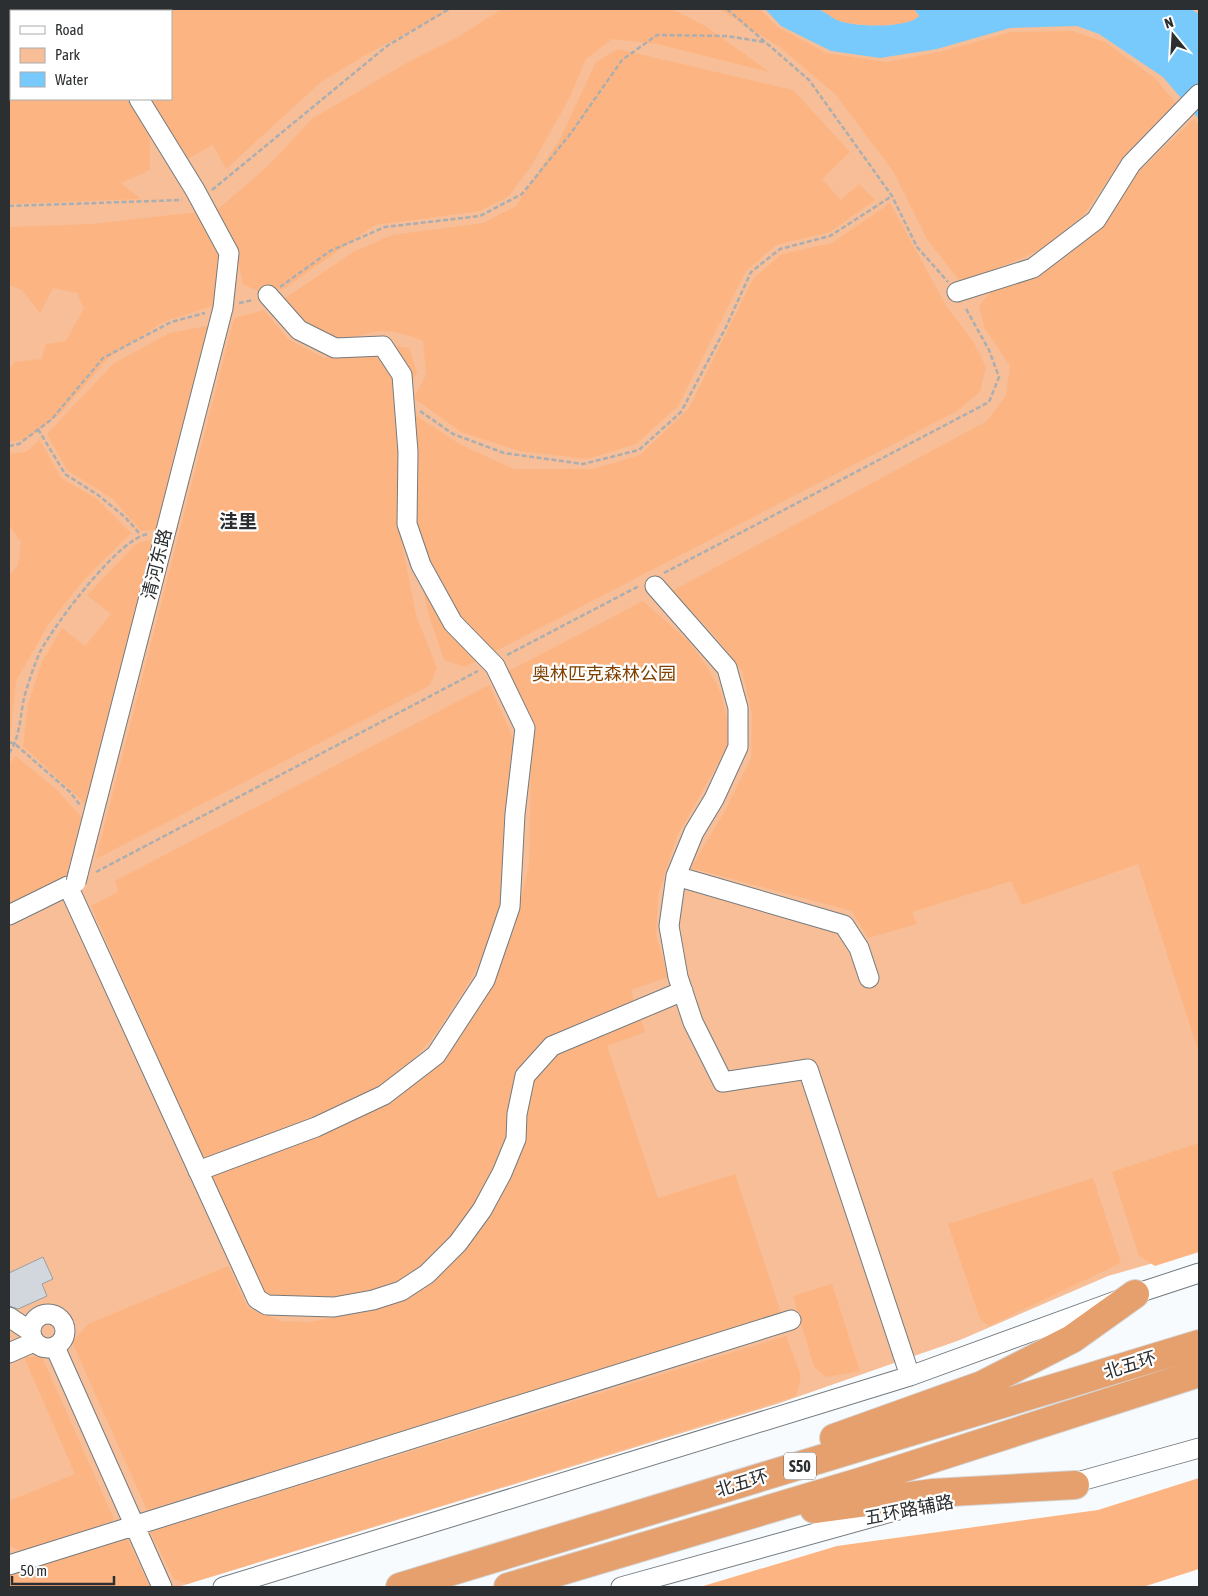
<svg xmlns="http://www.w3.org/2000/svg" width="1208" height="1596" viewBox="0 0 1208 1596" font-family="'Asap Condensed','Noto Sans SC',sans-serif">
	<rect width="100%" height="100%" fill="#f7fbfe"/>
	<path fill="#f7be97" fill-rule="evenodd" d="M 9,9 L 1199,9 L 1199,1250 L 1108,1276 L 960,1340 L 777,1404 L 178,1587 L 9,1587 ZM 11,11 L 171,11 L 171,99 L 11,99 Z"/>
	<path fill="#fcb582" d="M 142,9 L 452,9 L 367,54 L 321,82 L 226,169 L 213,145 L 182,162 L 146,99 L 171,99 L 171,11 L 131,11 Z
		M 502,9 L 672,9 L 707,27 L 769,72 L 657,44 L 612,39 L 586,59 L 570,97 L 532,165 L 509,196 L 480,211 L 375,225 L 285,288 L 264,294 L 243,284 L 235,245 L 217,210 L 270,164 L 312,119 L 403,65 L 458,37 Z
		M 719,9 L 760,9 L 776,26 L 826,53 L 886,62 L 940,52 L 1011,32 L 1073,31 L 1105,42 L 1155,78 L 1178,106 L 1123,158 L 1083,216 L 1051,245 L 962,284 L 927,239 L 893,171 L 835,94 L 780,47 Z
		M 818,9 L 914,9 L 919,16 C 907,29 856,26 839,21 C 832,18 825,13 818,9 Z
		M 9,15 L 11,15 L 11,99 L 127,99 L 150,137 L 150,170 L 121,183 L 141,199 L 9,204 Z
		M 618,49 L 793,90 L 850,152 L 822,179 L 841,200 L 859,184 L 875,200 L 830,232 L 776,245 L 746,271 L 678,406 L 636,444 L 587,459 L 519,451 L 461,432 L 414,398 L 426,375 L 423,341 C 387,327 376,328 342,343 L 303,328 L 284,299 L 353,252 L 392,235 L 483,223 L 516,206 L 560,139 L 596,62 Z
		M 1194,119 L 1199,125 L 1199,1053 L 1138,864 L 1022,905 L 1011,881 L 912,912 L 917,924 L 868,938 L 852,911 L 691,868 L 726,809 L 751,758 L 752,713 L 742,671 L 715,636 L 672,591 L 987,421 L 1006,395 L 1010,366 L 984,327 L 979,306 L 994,288 L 1061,261 L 1103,224 L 1137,173 Z
		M 890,203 L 947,307 L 973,341 L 986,367 L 980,392 L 957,411 L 465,667 L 444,660 L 427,609 L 412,529 L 412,413 L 461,445 L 514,469 L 593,469 L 640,455 L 689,408 L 753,279 L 782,254 L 832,243 Z
		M 198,212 L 220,249 L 218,304 L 163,322 L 108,358 L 59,415 L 26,439 L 9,442 L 9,370 L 14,362 L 42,359 L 46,344 L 66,341 L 84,308 L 77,293 L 53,288 L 40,313 L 22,290 L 9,285 L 9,227 L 92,224 Z
		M 264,310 L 288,339 L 324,358 L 356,353 L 384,344 L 409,348 L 417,372 L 400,408 L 397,518 L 416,615 L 437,668 L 429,686 L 96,859 L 234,318 Z
		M 212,325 L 161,529 L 141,531 L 113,499 L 67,470 L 47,434 L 114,363 L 170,333 Z
		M 40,440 L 61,478 L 97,499 L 131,533 L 82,582 L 48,625 L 16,681 L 10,738 L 9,576 L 18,565 L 21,542 L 9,525 L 9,454 L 26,452 Z
		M 158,538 L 90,808 L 23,746 L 28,704 L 42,662 L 62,628 L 85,646 L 111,614 L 87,595 L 136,544 Z
		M 643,601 L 689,642 L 708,668 L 721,693 L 729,727 L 728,746 L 677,836 L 658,895 L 656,936 L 669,977 L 631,990 L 635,1005 L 542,1047 L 496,1166 L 472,1212 L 434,1262 L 407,1284 L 367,1298 L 260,1297 L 205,1175 L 380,1108 L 412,1082 L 452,1039 L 498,974 L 517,916 L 529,864 L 531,761 L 525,715 L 509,671 Z
		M 489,685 L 514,740 L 506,883 L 495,932 L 470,981 L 437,1032 L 407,1067 L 376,1091 L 336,1110 L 204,1161 L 91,906 L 118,892 L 115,881 Z
		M 16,756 L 56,789 L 88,824 L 72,874 L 9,905 L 9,764 Z
		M 639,1014 L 645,1032 L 607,1046 L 658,1198 L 735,1174 L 781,1313 L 147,1510 L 72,1342 L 88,1324 L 228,1266 L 248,1308 L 281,1321 L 310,1322 L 375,1310 L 425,1287 L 454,1258 L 491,1205 L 526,1129 L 529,1091 L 536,1075 L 558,1051 Z
		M 1199,1143 L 1199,1252 L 1155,1266 L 1139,1256 L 1112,1172 Z
		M 1093,1178 L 1121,1263 L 989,1326 L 980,1319 L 948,1224 Z
		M 832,1284 L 860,1371 L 826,1377 L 814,1367 L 793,1296 Z
		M 786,1336 L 801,1376 L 796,1396 L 187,1584 L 174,1579 L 150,1532 Z
		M 24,1357 L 42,1357 L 113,1517 L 111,1528 L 25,1553 L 10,1546 L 9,1542 L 9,1501 L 75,1474 Z
		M 1199,1478 L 1199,1569 L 1143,1587 L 700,1587 L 837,1546 L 1098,1510 Z
		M 127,1538 L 150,1587 L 9,1587 L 9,1573 Z"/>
	<path fill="#79cafc" d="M 765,9 C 782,9 800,7 816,9 C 824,10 830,17 837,20 C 852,27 908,29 919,16 L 914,9 L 1191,9 L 1199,14 L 1199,119 L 1163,77 L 1099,34 L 1077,26 L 1010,28 L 937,49 L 880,58 L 831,51 L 781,26 Z"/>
	<path fill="#d1d7dc" stroke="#989fa3" d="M 43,1257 L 53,1279 L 42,1284 L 47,1296 L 18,1309 L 9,1306 L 9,1273 Z"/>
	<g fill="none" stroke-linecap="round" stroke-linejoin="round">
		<g stroke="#747a7e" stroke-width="21">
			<path id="minor" d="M 83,9 L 85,11
				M 957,292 L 1033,268 L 1096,220 L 1131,164 L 1199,94
				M 655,586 L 727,668 L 738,708 L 738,747 L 714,799 L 694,832 L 676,876 L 669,926 L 678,977 L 693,1022 L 723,1082 L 808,1069 L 910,1376
				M 78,874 L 223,308 L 229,253 L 195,190 L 139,99
				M 676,876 L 844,925 L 859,948 L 869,978
				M 9,915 L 68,886 L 257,1299 L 267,1305 L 334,1307 L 373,1300 L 401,1291 L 427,1274 L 458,1243 L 482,1210 L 502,1173 L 516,1139 L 517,1114 L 525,1076 L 552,1046 L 683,991
				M 198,1171 L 316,1127 L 384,1095 L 436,1055 L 485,980 L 510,907 L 515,814 L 525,728 L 495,666 L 453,623 L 421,565 L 407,524 L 408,452 L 402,375 L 383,346 L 335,348 L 299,330 L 268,295
				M31 1331a17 17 0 1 1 34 0a17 17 0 1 1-34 0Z
				M 9,1317 L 30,1331
				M 55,1347 L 162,1587
				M 9,1353 L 34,1342
				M 1063,1486 L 1199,1448
				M 9,1565 L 791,1320
				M 223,1587 L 910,1376 L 1135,1294 L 1199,1273
				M 621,1587 L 902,1509"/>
		</g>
		<g stroke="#d5d5d6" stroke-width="30">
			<path id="highway" d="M 834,1438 L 982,1385 L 1072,1339 L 1135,1294
				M 814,1509 L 933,1493 L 1075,1485
				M 400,1587 L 1199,1344
				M 508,1587 L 863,1481 L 1199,1373"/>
		</g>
		<path stroke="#abaeb1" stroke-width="2.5" stroke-dasharray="5 2.5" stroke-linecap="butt" d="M 727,9 L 809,80 L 892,196 L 917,247 L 948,282
			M 212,190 L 387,46 L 449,9
			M 9,206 L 182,200
			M 280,287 L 330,251 L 385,227 L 480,216 L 522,194 L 571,133 L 622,60 L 657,35 L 727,36 L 764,42
			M 239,303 L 253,300
			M 420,411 L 453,434 L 504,453 L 583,464 L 639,450 L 681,412 L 726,327 L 751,272 L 780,249 L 830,236 L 892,196
			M 38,429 L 65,474 L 98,495 L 125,517 L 140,534
			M 9,446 L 19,444 L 51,420 L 103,358 L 171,322 L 205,313
			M 664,573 L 989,402 L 999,377 L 989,350 L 965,307
			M 507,655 L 639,586
			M 9,742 L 15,744 L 70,792 L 80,805
			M 9,753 C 20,738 20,717 24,698 C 28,684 34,665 40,652 C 54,625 121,535 149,534
			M 96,872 L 478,671"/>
		<use href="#minor" stroke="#fff" stroke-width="19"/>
		<use href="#highway" stroke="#e5a06d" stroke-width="28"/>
		<g stroke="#747a7e" stroke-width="21" stroke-linecap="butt">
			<path id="minor-bridge" d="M 76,882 L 78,874"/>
		</g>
		<use href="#minor-bridge" stroke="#fff" stroke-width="19"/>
	</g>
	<g text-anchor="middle" stroke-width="4.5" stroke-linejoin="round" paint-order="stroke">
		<rect fill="#fff" stroke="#6b6d6f" stroke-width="1" x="784" y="1452.5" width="32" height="27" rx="4"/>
		<g font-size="16" font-weight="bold" fill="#2c2f31">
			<text x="800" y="1472">S50</text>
		</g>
		<g font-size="18" fill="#2c2f31" stroke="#fff">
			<text transform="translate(157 564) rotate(-76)" y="6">清河东路</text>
			<text transform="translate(1130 1365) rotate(-17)" y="6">北五环</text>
			<text transform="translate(742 1483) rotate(-17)" y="6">北五环</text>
			<text transform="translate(909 1510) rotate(-11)" y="6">五环路辅路</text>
		</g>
		<g font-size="18" fill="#7f4000" stroke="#fff">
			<text x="604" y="680">奥林匹克森林公园</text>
		</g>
		<g font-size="19" font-weight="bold" fill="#2c2f31" stroke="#fff">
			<text x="238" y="528">洼里</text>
		</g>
	</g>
	<rect width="1208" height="1596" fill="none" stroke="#2c2f31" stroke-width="20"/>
	<rect x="10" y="10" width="162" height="90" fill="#ffffff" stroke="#abacad"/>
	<rect x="20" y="26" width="25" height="8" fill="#ffffff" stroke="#abacad"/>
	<text x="55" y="35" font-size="15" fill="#2c2f31">Road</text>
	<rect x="20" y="48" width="25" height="15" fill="#f7be97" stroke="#abacad"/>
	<text x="55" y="60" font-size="15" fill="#2c2f31">Park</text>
	<rect x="20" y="72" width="25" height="15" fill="#79cafc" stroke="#abacad"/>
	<text x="55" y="85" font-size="15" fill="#2c2f31">Water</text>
	<g transform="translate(1173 35) rotate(342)" stroke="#ffffff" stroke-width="4" paint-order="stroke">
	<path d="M0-4L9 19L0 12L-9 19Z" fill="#2c2f31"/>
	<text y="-8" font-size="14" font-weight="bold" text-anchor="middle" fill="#2c2f31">N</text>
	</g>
	<path d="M12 1576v8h102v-8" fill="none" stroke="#2c2f31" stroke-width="2.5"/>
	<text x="20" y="1576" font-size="15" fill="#2c2f31" stroke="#ffffff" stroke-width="4" paint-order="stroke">50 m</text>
</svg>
